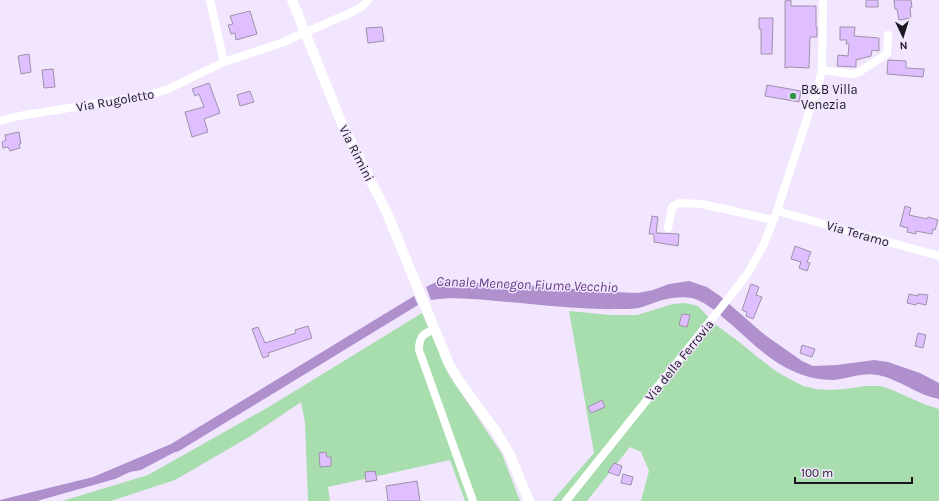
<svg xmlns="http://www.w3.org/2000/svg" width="939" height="501" viewBox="0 0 939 501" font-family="Karla,sans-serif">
	<rect width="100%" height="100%" fill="#f2e6ff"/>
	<path fill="#a8ddae" d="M 685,303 L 698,306 L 716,325 L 738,341 L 760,359 L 777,372 L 803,386 L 816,389 L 831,390 L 845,389 L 865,386 L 880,386 L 890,389 L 924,404 L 939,409 L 939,501 L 641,501 L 649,471 L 641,452 L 630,447 L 587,501 L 552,501 L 594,453 L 569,311 L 611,315 L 637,315 L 673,304 Z
		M 422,313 L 439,350 L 448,373 L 502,454 L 520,501 L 465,501 L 450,460 L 328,487 L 330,501 L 308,501 L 305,423 L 301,402 L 249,437 L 175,480 L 111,501 L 62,501 L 148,475 L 272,405 Z"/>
	<path fill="#af90cd" d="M 438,281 L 523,285 L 614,292 L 638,293 L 653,290 L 669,284 L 689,281 L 707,287 L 720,296 L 765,335 L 802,361 L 813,366 L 837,365 L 874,360 L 888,362 L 920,373 L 939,383 L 939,399 C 917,395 899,379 878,375 C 862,372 848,379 833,380 C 820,380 806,377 795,372 C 771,362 751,342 732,325 C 720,315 707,302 692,298 C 682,296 669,298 659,301 C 653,303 646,306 639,308 C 633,309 625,309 618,309 C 581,310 544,305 507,302 C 482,300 456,296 431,300 L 426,287 Z
		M 414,296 L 418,305 L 179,451 L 173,453 L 141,470 L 130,472 L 115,479 L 37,501 L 0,501 L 0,500 L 93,477 L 171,444 Z"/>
	<path fill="#dfbfff" stroke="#9d92a8" d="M 791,0 L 791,6 L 816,6 L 816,27 L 817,27 L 817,37 L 810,37 L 809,68 L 790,67 L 785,68 L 785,1 Z
		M 866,0 L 878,0 L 878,7 L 866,7 Z
		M 894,0 L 911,0 L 912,7 L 910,8 L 911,18 L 899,20 L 897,9 L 895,9 Z
		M 250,11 L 257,34 L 236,40 L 235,33 L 231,34 L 228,25 L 233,24 L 230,16 Z
		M 759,18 L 773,18 L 772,54 L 761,54 L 761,29 L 759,29 Z
		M 382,27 L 384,41 L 368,43 L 366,28 Z
		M 840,27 L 855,27 L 854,36 L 879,38 L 879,51 L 872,50 L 871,56 L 856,60 L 856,67 L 837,66 L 838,55 L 848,56 L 849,44 L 846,44 L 847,40 L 840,40 Z
		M 29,54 L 31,72 L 21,74 L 18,56 Z
		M 888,60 L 906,61 L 906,68 L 924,69 L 923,77 L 887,74 Z
		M 53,69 L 55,87 L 44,88 L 42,70 Z
		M 209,83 L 220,113 L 204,119 L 208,132 L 192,137 L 185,112 L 204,107 L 199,94 L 195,96 L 192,89 Z
		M 767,85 L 801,91 L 799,102 L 765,96 Z
		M 250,91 L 254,102 L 240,106 L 237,95 Z
		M 19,132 L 21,144 L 19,144 L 20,148 L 10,151 L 8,147 L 3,148 L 2,142 L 6,140 L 5,135 Z
		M 905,206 L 911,208 L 909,215 L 927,219 L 928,217 L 938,220 L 935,230 L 933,229 L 932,234 L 916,231 L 916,234 L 907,232 L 908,228 L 900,226 Z
		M 652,216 L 658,217 L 656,233 L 679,234 L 678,246 L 654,242 L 654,234 L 649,234 Z
		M 795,246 L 811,252 L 807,262 L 810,263 L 807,271 L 799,268 L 801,262 L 791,259 Z
		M 751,284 L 759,287 L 756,295 L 762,297 L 753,319 L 746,316 L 747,312 L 742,310 Z
		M 909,294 L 918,296 L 918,294 L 928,295 L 926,305 L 917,303 L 916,305 L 907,303 Z
		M 682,314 L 690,315 L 687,327 L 679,325 Z
		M 308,326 L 312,338 L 268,353 L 269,356 L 263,358 L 252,329 L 258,327 L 265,343 L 296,333 L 295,330 Z
		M 918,333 L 926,335 L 923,348 L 915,346 Z
		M 802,345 L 815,349 L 812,357 L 800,353 Z
		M 602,400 L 605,407 L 591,413 L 588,407 Z
		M 326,452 L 327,457 L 331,457 L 331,466 L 320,467 L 319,453 Z
		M 614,463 L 622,466 L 619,476 L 608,472 Z
		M 373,471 L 373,472 L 375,471 L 377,480 L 366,482 L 365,472 Z
		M 623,474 L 633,477 L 631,485 L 621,483 Z
		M 417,481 L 420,501 L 388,501 L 386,486 Z"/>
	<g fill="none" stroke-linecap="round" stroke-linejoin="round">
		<path stroke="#fff" stroke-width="8" d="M 210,0 L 224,62
			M 822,70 L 851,74 L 859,72 L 887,54 L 888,35
			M 0,121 L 19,116 L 149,95 L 166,90 L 224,62 L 281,43 L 350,13 C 356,10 365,6 368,0
			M 777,211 L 939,256
			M 668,228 L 672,207 L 679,203 L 702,204 L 773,220
			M 435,329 C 423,334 419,336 419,350 L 473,501
			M 566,501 L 711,320 L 728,299 L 748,273 L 763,246 L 777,211 L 819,82 L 822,70 L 823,0"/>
		<path stroke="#fff" stroke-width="10" d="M 292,0 L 342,124 L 387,213 L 449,364 L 459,381 L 497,433 L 509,453 L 529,501"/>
	</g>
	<circle fill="#329347" stroke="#f2e6ff" stroke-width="1.5" cx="793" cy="96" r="4"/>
	<g text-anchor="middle" stroke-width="3" stroke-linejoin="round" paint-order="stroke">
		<g font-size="13" fill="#1a151e" stroke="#f2e6ff" text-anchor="start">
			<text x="801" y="94">B&amp;B Villa<tspan x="801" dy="15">Venezia</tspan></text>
		</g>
		<g font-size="13" fill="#1a151e" stroke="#f2e6ff">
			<text transform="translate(115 100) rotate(-10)" y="5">Via Rugoletto</text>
			<text transform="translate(357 153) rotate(63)" y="5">Via Rimini</text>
			<text transform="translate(858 233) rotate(16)" y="5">Via Teramo</text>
			<text transform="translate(679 360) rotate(-51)" y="5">Via della Ferrovia</text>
		</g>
		<g font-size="14" font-style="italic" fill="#623983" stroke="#f2e6ff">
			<text transform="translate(527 284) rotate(2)" y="5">Canale Menegon Fiume Vecchio</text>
		</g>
	</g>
	<g transform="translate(903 36) rotate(176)" stroke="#f2e6ff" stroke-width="3" paint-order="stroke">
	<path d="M0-3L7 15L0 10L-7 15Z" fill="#1a151e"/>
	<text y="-6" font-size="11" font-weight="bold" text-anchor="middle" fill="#1a151e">N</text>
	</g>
	<path d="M795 477v6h117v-6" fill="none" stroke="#1a151e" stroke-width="2"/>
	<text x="801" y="477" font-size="12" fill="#1a151e" stroke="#f2e6ff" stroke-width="3" paint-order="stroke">100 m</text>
</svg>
